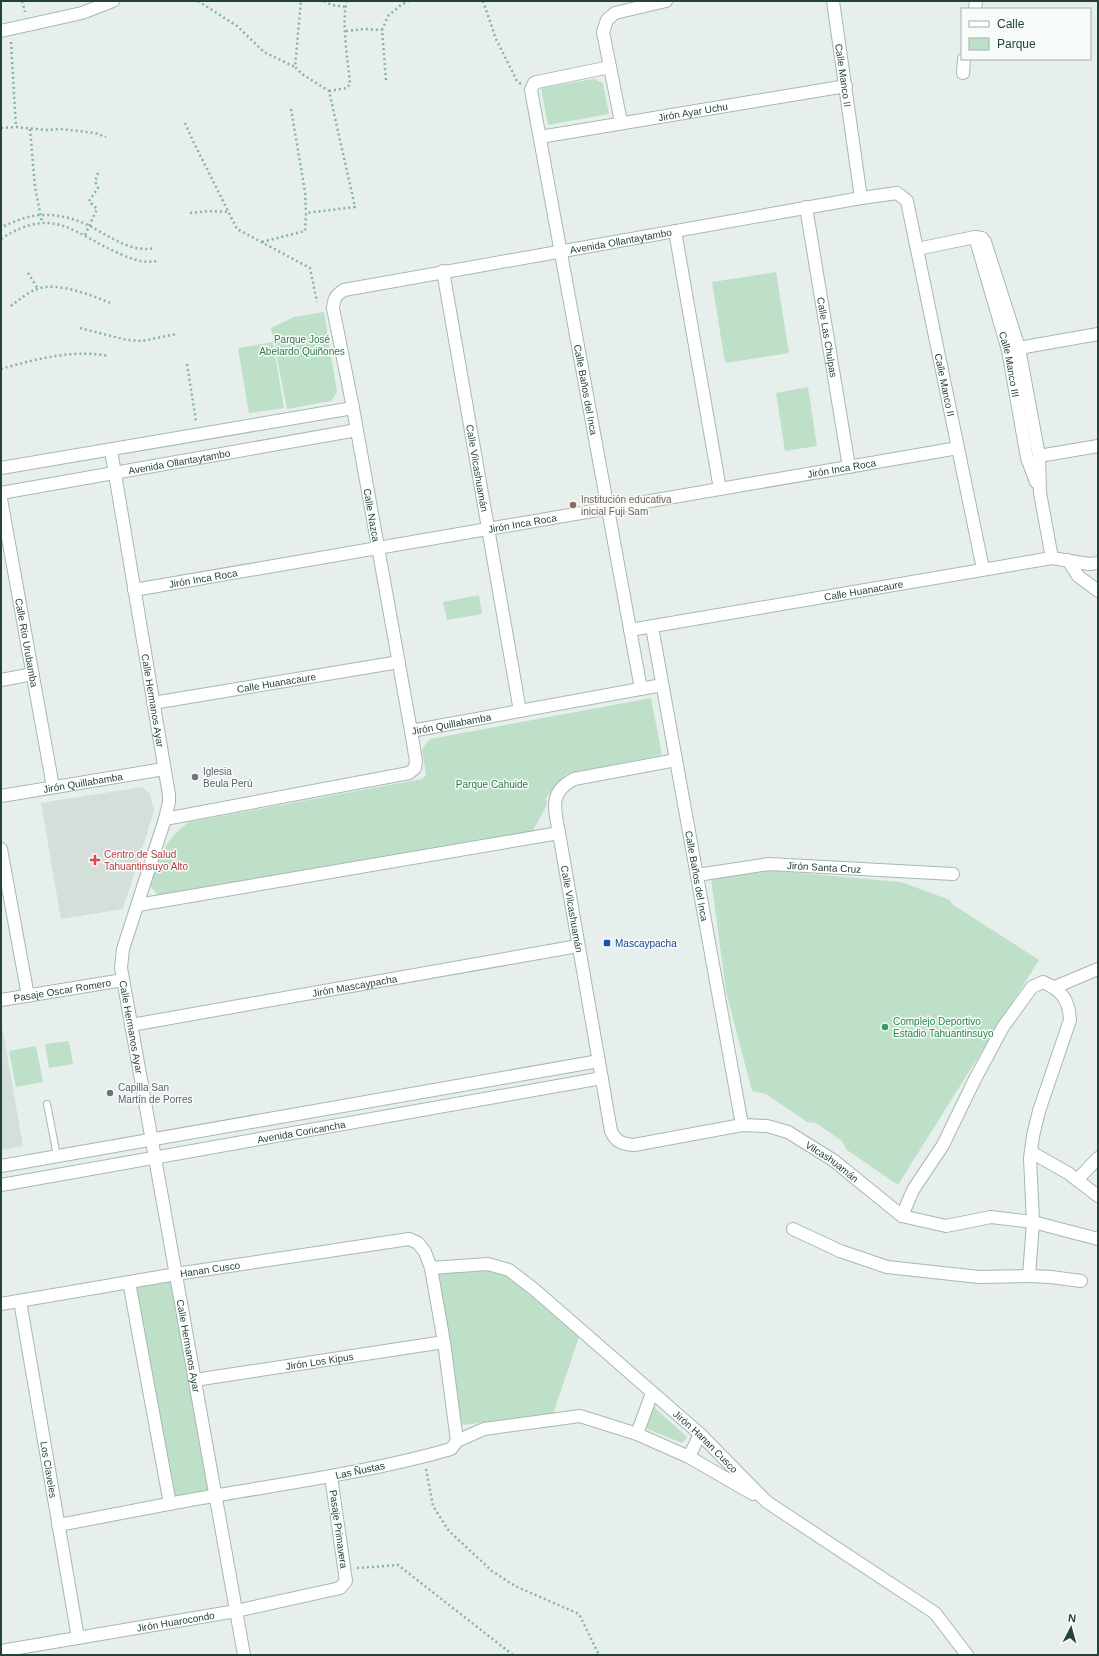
<svg xmlns="http://www.w3.org/2000/svg" width="1099" height="1656" viewBox="0 0 1099 1656" font-family="Helvetica,sans-serif">
	<rect width="100%" height="100%" fill="#e6efeb"/>
	<path fill="#d4dfda" d="M 142,787 L 150,794 L 154,811 L 123,909 L 61,919 L 41,803 Z
		M 1,1020 L 23,1146 L 1,1150 Z"/>
	<path fill="#bfe0c8" d="M 594,79 L 603,83 L 609,114 L 548,125 L 541,88 Z
		M 776,272 L 789,353 L 725,363 L 712,282 Z
		M 324,312 L 337,392 L 331,401 L 287,409 L 271,328 L 294,317 Z
		M 273,342 L 284,408 L 249,413 L 238,348 Z
		M 808,387 L 817,446 L 785,451 L 776,393 Z
		M 479,595 L 482,614 L 447,620 L 443,602 Z
		M 651,698 L 662,755 L 566,774 L 546,798 L 547,805 L 531,834 L 158,895 L 151,887 L 150,883 C 161,855 164,840 189,822 L 422,779 L 426,775 L 422,749 L 430,739 Z
		M 767,870 L 901,882 L 950,900 L 952,904 L 1039,960 L 898,1185 L 847,1150 L 842,1141 L 816,1123 L 807,1122 L 766,1094 L 752,1091 L 726,992 L 711,878 Z
		M 69,1041 L 73,1064 L 49,1068 L 45,1044 Z
		M 36,1046 L 43,1082 L 16,1087 L 9,1051 Z
		M 492,1269 L 504,1273 L 579,1337 L 553,1414 L 462,1425 L 436,1273 Z
		M 172,1280 L 211,1491 L 174,1497 L 135,1287 Z
		M 654,1407 L 686,1436 L 687,1438 L 682,1443 L 645,1428 Z"/>
	<g fill="none" stroke-linecap="round" stroke-linejoin="round">
		<g stroke="#a8b8b2" stroke-width="8">
			<path id="service" d="M 47,1104 L 57,1156"/>
		</g>
		<g stroke="#a8b8b2" stroke-width="14">
			<g id="minor">
				<path id="s1" d="M 833,1 L 861,198"/>
				<path d="M 975,9 L 976,1"/>
				<path d="M 1,31 L 82,13 L 113,1"/>
				<path id="s2" d="M 610,67 L 537,82 L 534,83 L 531,90 L 641,689"/>
				<path d="M 963,73 L 964,59"/>
				<path d="M 621,122 L 603,32 L 607,20 L 615,13 L 666,1"/>
				<path id="s3" d="M 540,137 L 846,86"/>
				<path id="s4" d="M 806,207 L 849,467"/>
				<path d="M 675,231 L 720,489"/>
				<path id="s5" d="M 975,237 L 1008,350 L 1027,458 L 1036,482"/>
				<path d="M 917,249 L 975,237 L 982,238 L 985,242 L 1019,348 L 1039,456 L 1040,493 L 1052,558"/>
				<path id="s6" d="M 443,271 L 520,711"/>
				<path d="M 1019,348 L 1098,334"/>
				<path id="s7" d="M 111,450 L 169,795 L 169,802 L 165,819 L 123,949 L 121,968 L 244,1655"/>
				<path d="M 1039,456 L 1098,446"/>
				<path d="M 1,468 L 353,408"/>
				<path id="s8" d="M 1,493 L 357,430"/>
				<path id="s9" d="M 1,499 L 53,787"/>
				<path d="M 1068,560 L 1078,576 L 1098,591"/>
				<path id="s10" d="M 134,590 L 958,448"/>
				<path id="s11" d="M 652,627 L 742,1125"/>
				<path id="s12" d="M 630,630 L 1052,558 L 1089,564 L 1098,563"/>
				<path d="M 1,680 L 33,674"/>
				<path id="s13" d="M 153,703 L 399,662"/>
				<path id="s14" d="M 411,731 L 662,685"/>
				<path id="s15" d="M 676,760 L 574,779 C 548,793 555,809 559,833 L 611,1131 C 616,1142 622,1144 634,1145 L 742,1125 L 767,1126 L 788,1132 L 833,1160 L 902,1216 L 946,1226 L 991,1217 L 1033,1222 L 1098,1239"/>
				<path id="s16" d="M 1,796 L 164,769"/>
				<path id="s17" d="M 165,819 L 409,773 L 415,768 L 416,761 L 411,731 L 353,408 L 333,308 C 334,298 336,295 344,290 L 861,198 L 897,193 L 907,201 L 983,569"/>
				<path d="M 1,849 L 28,996"/>
				<path id="s18" d="M 697,875 L 769,864 L 953,874"/>
				<path d="M 138,905 L 559,833"/>
				<path d="M 1055,987 L 1098,969"/>
				<path id="s19" d="M 1,1000 L 123,980"/>
				<path id="s20" d="M 131,1025 L 578,946"/>
				<path d="M 1031,1152 L 1068,1173 L 1098,1196"/>
				<path d="M 1,1166 L 599,1061"/>
				<path d="M 1077,1180 L 1098,1158"/>
				<path id="s21" d="M 1,1185 L 602,1078"/>
				<path d="M 793,1229 L 840,1251 L 887,1267 L 979,1277 L 1029,1276 L 1033,1222 L 1030,1158 L 1033,1136 L 1039,1111 L 1070,1020 C 1069,999 1061,990 1043,982 L 1032,987 L 1003,1027 L 974,1081 L 943,1145 L 913,1190 L 902,1216"/>
				<path id="s22" d="M 431,1268 L 488,1264 L 509,1270 L 535,1290 L 700,1434 L 767,1502 L 935,1613 L 967,1655"/>
				<path d="M 1029,1276 L 1051,1277 L 1081,1281"/>
				<path d="M 129,1282 L 170,1504"/>
				<path id="s23" d="M 20,1301 L 78,1638"/>
				<path id="s24" d="M 1,1304 L 176,1274 L 409,1239 L 418,1243 L 425,1252 L 431,1268 L 444,1342 L 457,1441 L 451,1449 C 378,1470 301,1481 225,1494 C 169,1503 114,1515 58,1525"/>
				<path id="s25" d="M 195,1380 L 444,1342"/>
				<path d="M 637,1434 L 652,1393"/>
				<path d="M 457,1441 L 484,1429 L 580,1416 L 637,1434 L 689,1457 L 753,1494"/>
				<path d="M 689,1457 L 700,1434"/>
				<path id="s26" d="M 1,1651 L 236,1611 L 340,1588 L 346,1581 L 331,1476"/>
			</g>
		</g>
		<path stroke="#86b3a5" stroke-width="2.5" stroke-dasharray="2 3" stroke-linecap="butt" d="M 22,1 L 25,12
			M 198,1 L 237,26 L 264,52 L 295,67
			M 324,1 L 332,5 L 346,7
			M 483,1 L 496,39 L 517,81 L 521,84
			M 346,31 L 364,29 L 382,30
			M 11,42 L 16,127
			M 386,80 L 382,30 L 388,16 L 401,5 L 409,1
			M 329,91 L 347,88 L 350,84 C 348,60 341,23 347,1
			M 291,109 L 305,192 L 306,213
			M 185,123 L 193,141 L 237,229 L 310,268 L 317,302
			M 1,128 L 16,127 L 45,130 L 61,129 L 95,133 L 106,137
			M 30,129 L 35,187 L 42,223
			M 190,213 L 209,211 L 228,212
			M 4,226 C 16,221 29,215 42,215 C 59,214 75,219 90,226 C 111,237 131,253 155,248
			M 85,235 L 97,209 L 89,201 L 98,188 L 95,181 L 99,170
			M 1,239 C 56,203 75,236 123,255 C 136,261 146,263 159,261
			M 262,242 L 305,231 L 306,213 L 355,207 L 329,91 L 302,74 L 295,67 L 301,1
			M 28,273 L 38,289
			M 11,306 C 19,300 28,292 37,289 C 58,281 93,296 113,304
			M 80,328 L 127,340 L 142,341 L 176,334
			M 187,364 L 196,421
			M 1,369 C 35,359 74,349 109,356
			M 426,1469 L 433,1506 L 449,1531 L 492,1571 L 515,1586 L 579,1614 L 599,1655
			M 357,1568 L 398,1565 L 513,1655"/>
		<use href="#service" stroke="#fff" stroke-width="6"/>
		<use href="#minor" stroke="#fff" stroke-width="12"/>
	</g>
	<circle fill="#8d6e63" stroke="#f7fbf9" stroke-width="1.5" cx="573" cy="505" r="4"/>
	<g fill="#6b7280" stroke="#f7fbf9" stroke-width="1.5">
		<circle cx="195" cy="777" r="4"/>
		<circle cx="110" cy="1093" r="4"/>
	</g>
	<path fill="#e0444e" stroke="#f7fbf9" stroke-width="1.5" d="M93 854h4v4h4v4h-4v4h-4v-4h-4v-4h4z"/>
	<rect fill="#1a4fb4" stroke="#f7fbf9" stroke-width="1.5" x="603" y="939" width="8" height="8" rx="2"/>
	<circle fill="#2e9e5b" stroke="#f7fbf9" stroke-width="1.5" cx="885" cy="1027" r="4"/>
	<g text-anchor="middle" stroke-width="3" stroke-linejoin="round" paint-order="stroke">
		<g font-size="10" fill="#24423a" stroke="#f7fbf9">
			<text dy="4" stroke="none"><textPath href="#s1" startOffset="75">Calle Manco II</textPath></text>
			<text dy="4" stroke="none"><textPath href="#s3" startOffset="155">Jirón Ayar Uchu</textPath></text>
			<text dy="4" stroke="none"><textPath href="#s17" startOffset="1027">Avenida Ollantaytambo</textPath></text>
			<text dy="4" stroke="none"><textPath href="#s4" startOffset="132">Calle Las Chulpas</textPath></text>
			<text dy="4" stroke="none"><textPath href="#s5" startOffset="132">Calle Manco III</textPath></text>
			<text dy="4" stroke="none"><textPath href="#s17" startOffset="1508">Calle Manco II</textPath></text>
			<text dy="4" stroke="none"><textPath href="#s2" startOffset="390">Calle Baños del Inca</textPath></text>
			<text dy="4" stroke="none"><textPath href="#s8" startOffset="181">Avenida Ollantaytambo</textPath></text>
			<text dy="4" stroke="none"><textPath href="#s6" startOffset="200">Calle Vilcashuamán</textPath></text>
			<text dy="4" stroke="none"><textPath href="#s10" startOffset="718">Jirón Inca Roca</textPath></text>
			<text transform="translate(372 515) rotate(80)" y="4">Calle Nazca</text>
			<text dy="4" stroke="none"><textPath href="#s10" startOffset="394">Jirón Inca Roca</textPath></text>
			<text dy="4" stroke="none"><textPath href="#s10" startOffset="70">Jirón Inca Roca</textPath></text>
			<text dy="4" stroke="none"><textPath href="#s12" startOffset="237">Calle Huanacaure</textPath></text>
			<text dy="4" stroke="none"><textPath href="#s9" startOffset="146">Calle Rio Urubamba</textPath></text>
			<text dy="4" stroke="none"><textPath href="#s13" startOffset="125">Calle Huanacaure</textPath></text>
			<text dy="4" stroke="none"><textPath href="#s7" startOffset="254">Calle Hermanos Ayar</textPath></text>
			<text dy="4" stroke="none"><textPath href="#s14" startOffset="41">Jirón Quillabamba</textPath></text>
			<text dy="4" stroke="none"><textPath href="#s16" startOffset="83">Jirón Quillabamba</textPath></text>
			<text dy="4" stroke="none"><textPath href="#s18" startOffset="128">Jirón Santa Cruz</textPath></text>
			<text dy="4" stroke="none"><textPath href="#s11" startOffset="253">Calle Baños del Inca</textPath></text>
			<text dy="4" stroke="none"><textPath href="#s15" startOffset="243">Calle Vilcashuamán</textPath></text>
			<text dy="4" stroke="none"><textPath href="#s20" startOffset="227">Jirón Mascaypacha</textPath></text>
			<text dy="4" stroke="none"><textPath href="#s19" startOffset="62">Pasaje Oscar Romero</textPath></text>
			<text dy="4" stroke="none"><textPath href="#s7" startOffset="590">Calle Hermanos Ayar</textPath></text>
			<text dy="4" stroke="none"><textPath href="#s21" startOffset="305">Avenida Coricancha</textPath></text>
			<text dy="4" stroke="none"><textPath href="#s15" startOffset="707">Vilcashuamán</textPath></text>
			<text dy="4" stroke="none"><textPath href="#s24" startOffset="212">Hanan Cusco</textPath></text>
			<text dy="4" stroke="none"><textPath href="#s7" startOffset="914">Calle Hermanos Ayar</textPath></text>
			<text dy="4" stroke="none"><textPath href="#s25" startOffset="126">Jirón Los Kipus</textPath></text>
			<text dy="4" stroke="none"><textPath href="#s22" startOffset="340">Jirón Hanan Cusco</textPath></text>
			<text dy="4" stroke="none"><textPath href="#s23" startOffset="171">Los Claveles</textPath></text>
			<text transform="translate(360 1470) rotate(-12)" y="4">Las Ñustas</text>
			<text transform="translate(339 1529) rotate(82)" y="4">Pasaje Primavera</text>
			<text dy="4" stroke="none"><textPath href="#s26" startOffset="177">Jirón Huarocondo</textPath></text>
		</g>
		<g font-size="10" fill="#2d7a4b" stroke="#f7fbf9">
			<text x="302" y="343">Parque José<tspan x="302" dy="12">Abelardo Quiñones</tspan></text>
			<text x="492" y="788">Parque Cahuide</text>
		</g>
		<g font-size="10" fill="#785e54" stroke="#f7fbf9" text-anchor="start">
			<text x="581" y="503">Institución educativa<tspan x="581" dy="12">inicial Fuji Sam</tspan></text>
		</g>
		<g font-size="10" fill="#5b616d" stroke="#f7fbf9" text-anchor="start">
			<text x="203" y="775">Iglesia<tspan x="203" dy="12">Beula Perú</tspan></text>
			<text x="118" y="1091">Capilla San<tspan x="118" dy="12">Martín de Porres</tspan></text>
		</g>
		<g font-size="10" fill="#be3a42" stroke="#f7fbf9" text-anchor="start">
			<text x="104" y="858">Centro de Salud<tspan x="104" dy="12">Tahuantinsuyo Alto</tspan></text>
		</g>
		<g font-size="10" fill="#164399" stroke="#f7fbf9" text-anchor="start">
			<text x="615" y="947">Mascaypacha</text>
		</g>
		<g font-size="10" fill="#27864d" stroke="#f7fbf9" text-anchor="start">
			<text x="893" y="1025">Complejo Deportivo<tspan x="893" dy="12">Estadio Tahuantinsuyo</tspan></text>
		</g>
	</g>
	<rect width="1099" height="1656" fill="none" stroke="#24423a" stroke-width="4"/>
	<rect x="961" y="8" width="130" height="52" fill="#f7fbf9" stroke="#a3b1ad"/>
	<rect x="969" y="21" width="20" height="6" fill="#ffffff" stroke="#a3b1ad"/>
	<text x="997" y="28" font-size="12" fill="#24423a">Calle</text>
	<rect x="969" y="38" width="20" height="12" fill="#bfe0c8" stroke="#a3b1ad"/>
	<text x="997" y="48" font-size="12" fill="#24423a">Parque</text>
	<g transform="translate(1071 1628) rotate(6)" stroke="#f7fbf9" stroke-width="3" paint-order="stroke">
	<path d="M0-3L7 15L0 10L-7 15Z" fill="#24423a"/>
	<text y="-6" font-size="11" font-weight="bold" text-anchor="middle" fill="#24423a">N</text>
	</g>
</svg>
